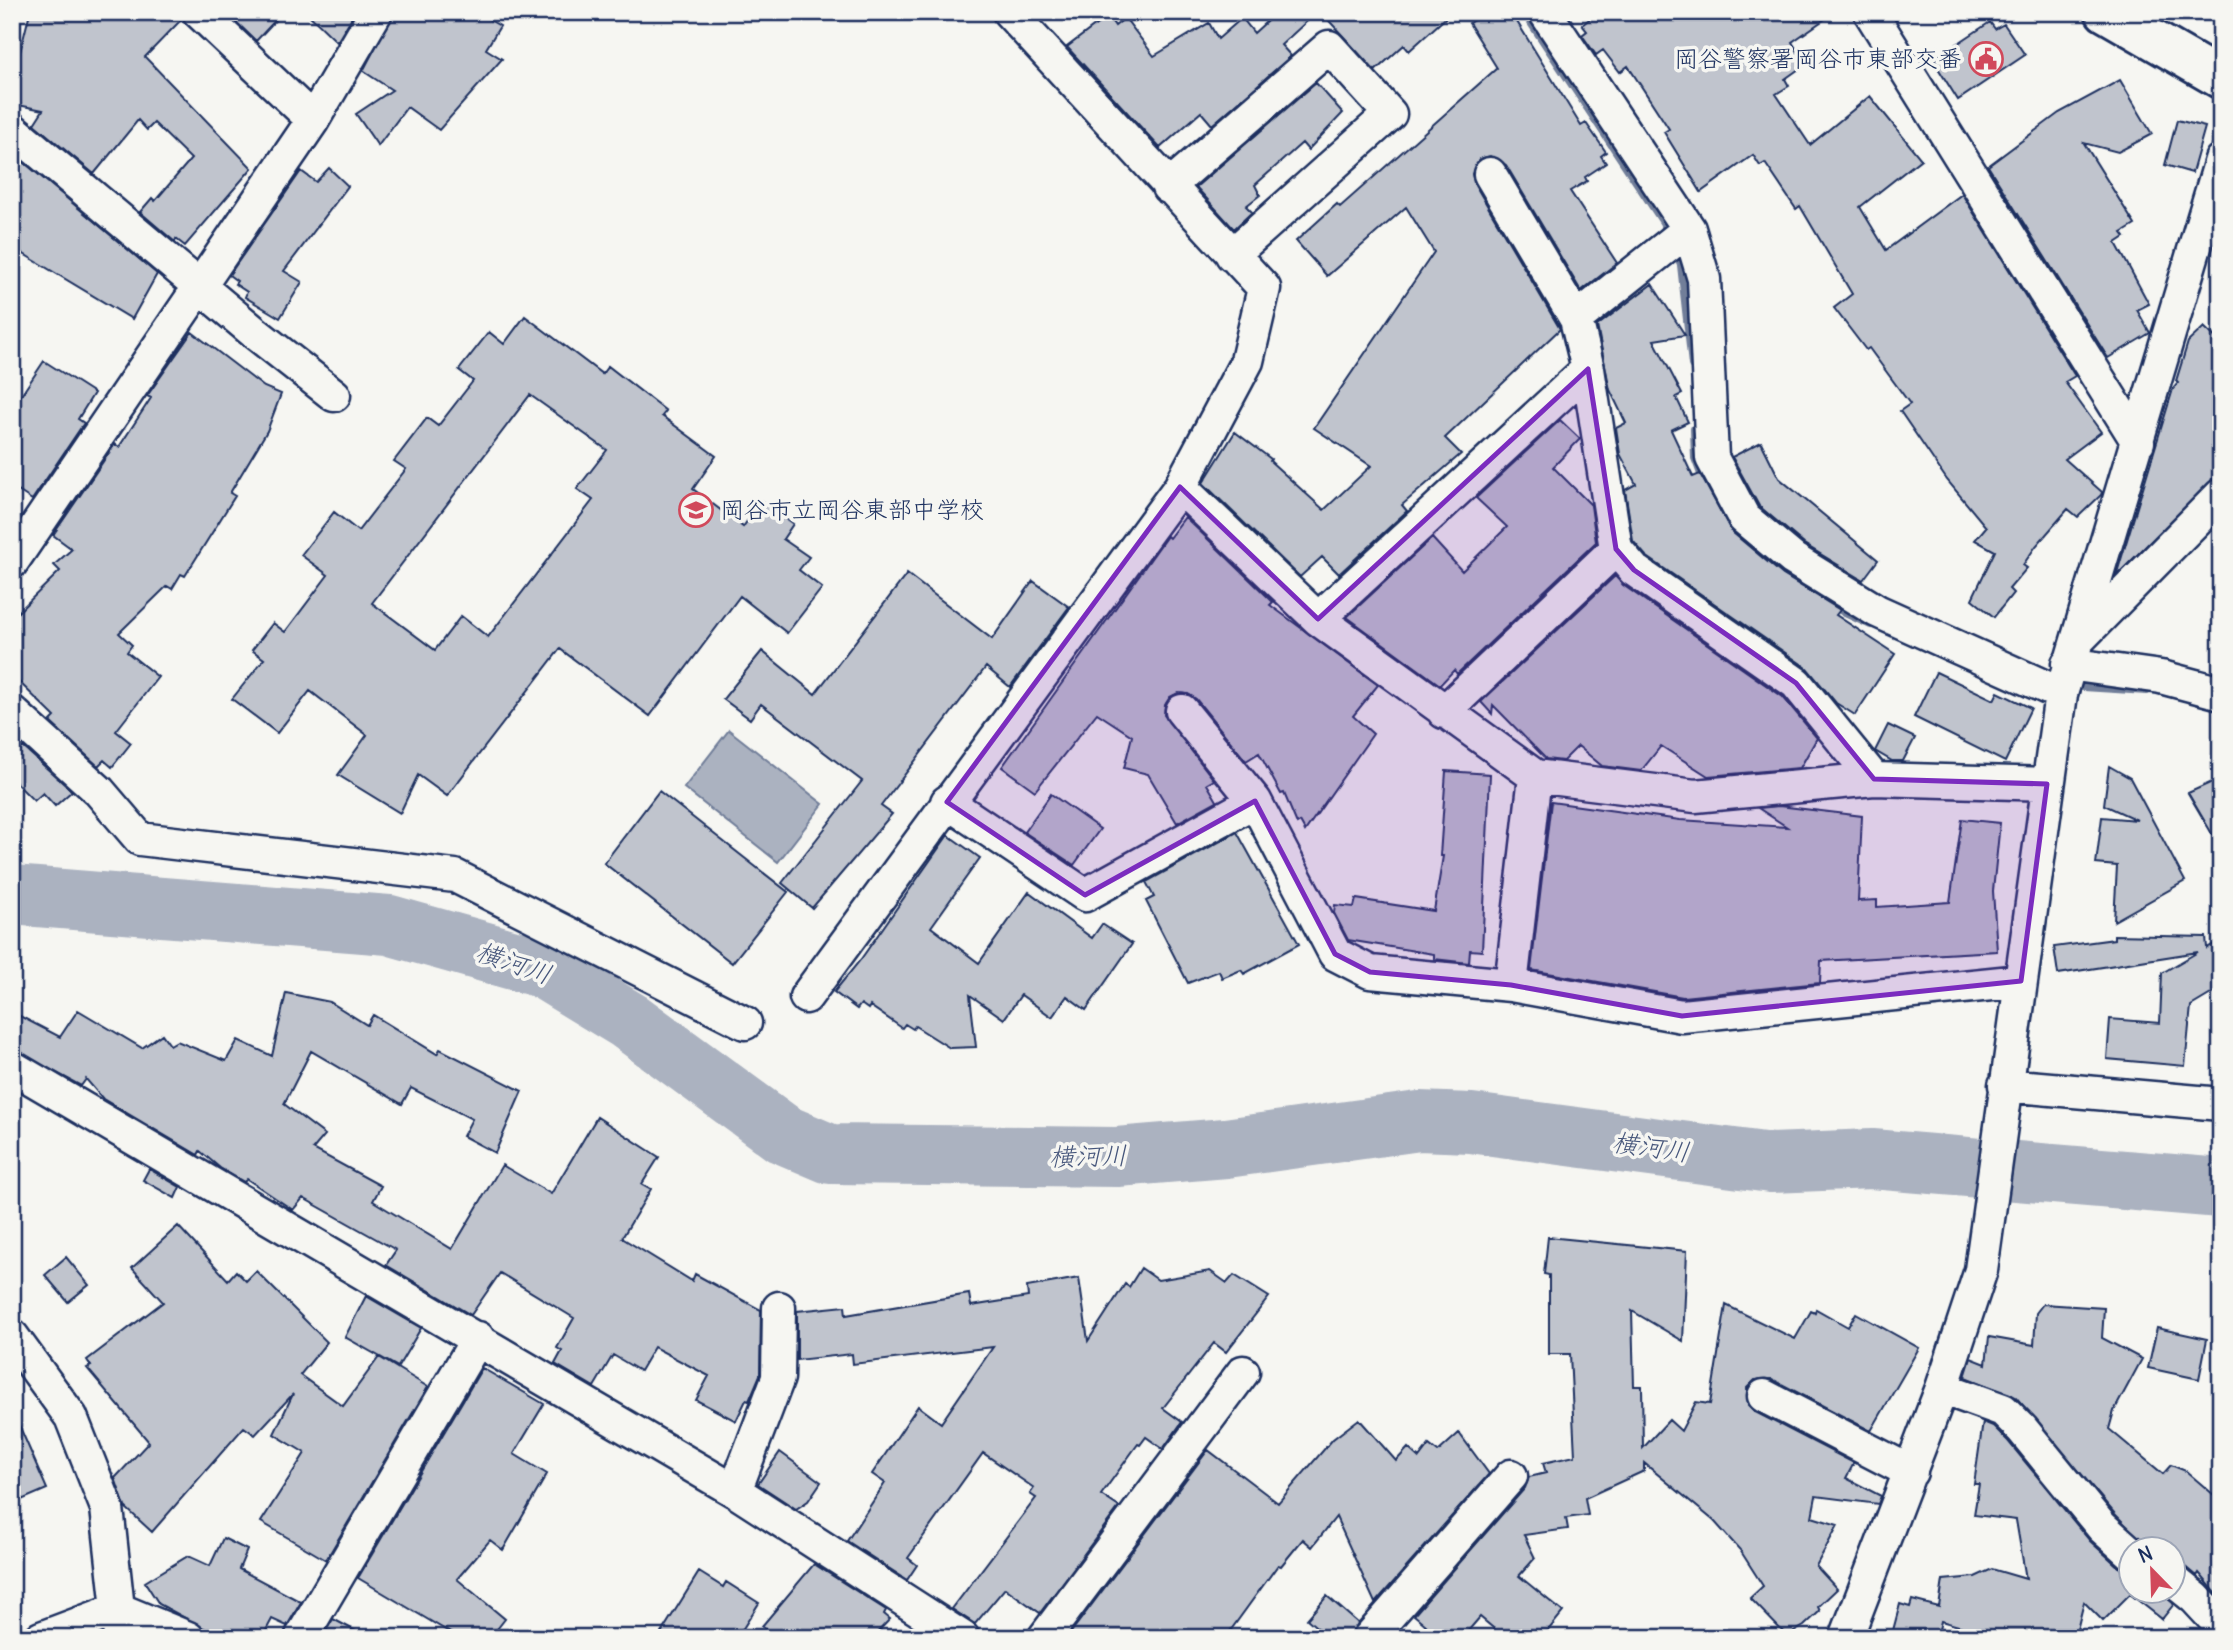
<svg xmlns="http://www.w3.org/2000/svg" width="2233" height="1650" viewBox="0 0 2233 1650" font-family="Delius,'Klee One',sans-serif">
	<rect width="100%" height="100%" fill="#f6f6f2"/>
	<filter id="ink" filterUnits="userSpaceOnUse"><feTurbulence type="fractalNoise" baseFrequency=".0143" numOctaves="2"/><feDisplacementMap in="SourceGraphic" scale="14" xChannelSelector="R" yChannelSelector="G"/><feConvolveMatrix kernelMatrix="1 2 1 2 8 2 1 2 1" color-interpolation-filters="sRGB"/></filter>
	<g filter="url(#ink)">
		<path fill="#abb2c0" stroke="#717e99" stroke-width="2" d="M 729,730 L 823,804 L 778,862 L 684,788 Z"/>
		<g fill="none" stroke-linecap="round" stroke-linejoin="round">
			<path stroke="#717e99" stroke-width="10" d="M 1525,12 L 1664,222 L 1682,265 L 1693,365
				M 1695,429 L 1696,458 L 1710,495
				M 1725,520 L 1732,532 L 1768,558
				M 1809,587 L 1845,612 L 1871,624
				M 2068,685 L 2147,690"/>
			<path stroke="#abb2c0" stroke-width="60" d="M 12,895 L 389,925 L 542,968 L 629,1021 L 783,1134 L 830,1154 L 1117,1157 L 1226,1148 L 1419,1121 L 1471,1123 L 1771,1163 L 1872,1159 L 2221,1188"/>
		</g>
		<path fill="#c0c4cd" stroke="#1b2f5e" stroke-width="2" fill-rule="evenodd" d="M 30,12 L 181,12 L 182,19 L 145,57 L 252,168 L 185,246 L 176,239 L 175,242 L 140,212 L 152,198 L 155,201 L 191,159 L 154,123 L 147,130 L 138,120 L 94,174 L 34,124 L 43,110 L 18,105 L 19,101 L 12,100 L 12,84 Z
			M 226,12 L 283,12 L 256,41 Z
			M 306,12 L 355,12 L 337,42 Z
			M 394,12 L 476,12 L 500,26 L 486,49 L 502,59 L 439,130 L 407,107 L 378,146 L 356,114 L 392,90 L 363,71 Z
			M 1277,12 L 1317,12 L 1281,45 L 1291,56 L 1212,125 L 1201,112 L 1160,148 L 1067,47 L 1108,16 L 1115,26 L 1125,18 L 1154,56 L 1209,23 L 1218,39 L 1242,18 L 1254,33 Z
			M 1321,12 L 1452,12 L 1409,51 L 1404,45 L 1375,71 Z
			M 1486,12 L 1511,12 L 1581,126 L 1586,123 L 1606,152 L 1601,156 L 1606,163 L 1585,177 L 1587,181 L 1570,191 L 1617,263 L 1581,291 L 1506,165 L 1490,156 L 1480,159 L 1472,174 L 1474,183 L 1560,329 L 1445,438 L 1461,454 L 1402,505 L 1407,511 L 1339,574 L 1322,557 L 1300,577 L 1203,483 L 1235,432 L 1271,459 L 1270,461 L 1324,510 L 1371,466 L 1314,428 L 1434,252 L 1406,207 L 1327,276 L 1296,241 L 1337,204 L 1340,207 L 1497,68 L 1469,23 Z
			M 1598,12 L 1835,12 L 1792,42 L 1806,64 L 1785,79 L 1789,86 L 1776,94 L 1810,145 L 1870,96 L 1921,159 L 1860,207 L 1886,250 L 1962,194 L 2075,376 L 2065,382 L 2101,432 L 2065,459 L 2102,492 L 2101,495 L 2078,517 L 2068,509 L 2036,546 L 2023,565 L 2027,568 L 2009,589 L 2013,593 L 1994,617 L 1972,599 L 1995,551 L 1975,540 L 1986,527 L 1947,480 L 1900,411 L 1910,404 L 1869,348 L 1866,350 L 1834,308 L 1852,294 L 1800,206 L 1796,209 L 1765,163 L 1760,166 L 1753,155 L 1701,192 L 1664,132 L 1669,129 L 1628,66 L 1620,72 L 1603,50 L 1596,55 L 1582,35 L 1587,31 L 1582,25 Z
			M 1990,22 L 1995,29 L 2004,24 L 2025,55 L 1958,100 L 1933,60 Z
			M 2120,80 L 2152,134 L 2118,152 L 2084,143 L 2135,225 L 2122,233 L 2125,237 L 2116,243 L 2149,304 L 2137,310 L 2150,333 L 2108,358 L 1988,166 L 2059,113 Z
			M 1316,83 L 1343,113 L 1308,150 L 1302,143 L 1255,185 L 1260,195 L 1246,206 L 1252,212 L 1234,229 L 1196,187 Z
			M 2177,120 L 2205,127 L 2192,173 L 2165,165 Z
			M 14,154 L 157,274 L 132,319 L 12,247 Z
			M 329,168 L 348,186 L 284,271 L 302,282 L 280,318 L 245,297 L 247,292 L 235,284 L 237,281 L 229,275 L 301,171 L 316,182 Z
			M 1652,284 L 1685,335 L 1654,340 L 1682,394 L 1676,397 L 1688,422 L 1671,430 L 1693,477 L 1700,474 L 1732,532 L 1783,575 L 1840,610 L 1836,615 L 1895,654 L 1855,715 L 1836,703 L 1807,668 L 1646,556 L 1633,541 L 1625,490 L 1636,484 L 1620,454 L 1616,428 L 1626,423 L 1610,390 L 1597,326 Z
			M 525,316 L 602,374 L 608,366 L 666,411 L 662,416 L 716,456 L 693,489 L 743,527 L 761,501 L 793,524 L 783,539 L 809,557 L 799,570 L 822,588 L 787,633 L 740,596 L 650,716 L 560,649 L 447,796 L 418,775 L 400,813 L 338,775 L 367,735 L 310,691 L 277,733 L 232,699 L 264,659 L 252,650 L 273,623 L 285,632 L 328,575 L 301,555 L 334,512 L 358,531 L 406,469 L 394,461 L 427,418 L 438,426 L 473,381 L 459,370 L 489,332 L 504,344 ZM 530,395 L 607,450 L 577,489 L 593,500 L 488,637 L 461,616 L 435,650 L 372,603 Z
			M 2204,327 L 2221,343 L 2221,471 L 2116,576 L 2173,389 L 2178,383 L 2176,381 L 2188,342 Z
			M 192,332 L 264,387 L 281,394 L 267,431 L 230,493 L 235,496 L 185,576 L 181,574 L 172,589 L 167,586 L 119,633 L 132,645 L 127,652 L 158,677 L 116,731 L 131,743 L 112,767 L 104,760 L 98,766 L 50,722 L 55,717 L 12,675 L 12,618 L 60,571 L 54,565 L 72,549 L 53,535 L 115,444 L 119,447 L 151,398 L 147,396 Z
			M 44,361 L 94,393 L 78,419 L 84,423 L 32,500 L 12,487 L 12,409 Z
			M 1560,420 L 1580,439 L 1553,467 L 1591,505 L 1596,542 L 1457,674 L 1454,670 L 1440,685 L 1347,617 L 1432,538 L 1462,571 L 1507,527 L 1476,498 Z
			M 1761,442 L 1779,478 L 1878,560 L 1863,580 L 1804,544 L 1759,506 L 1732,457 Z
			M 1185,517 L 1273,602 L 1270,605 L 1378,685 L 1353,716 L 1373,734 L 1305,831 L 1300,822 L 1297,824 L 1284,793 L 1281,794 L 1259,753 L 1246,761 L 1196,699 L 1188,694 L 1178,693 L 1170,697 L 1165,705 L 1164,715 L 1214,780 L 1207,784 L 1217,801 L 1177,823 L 1148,774 L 1124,768 L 1132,736 L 1097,713 L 1035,791 L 1002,767 L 1167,536 L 1169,538 Z
			M 907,574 L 992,639 L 1033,581 L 1069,607 L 1010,687 L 986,667 L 881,806 L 892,814 L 812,908 L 782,883 L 862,781 L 761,704 L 750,719 L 723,699 L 762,651 L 815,694 Z
			M 1615,576 L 1623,585 L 1783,697 L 1817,738 L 1800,768 L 1708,776 L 1661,746 L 1641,771 L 1602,766 L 1578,746 L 1563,761 L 1546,759 L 1493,705 L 1492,714 L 1481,702 Z
			M 1936,672 L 1994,700 L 1998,692 L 2031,708 L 2005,762 L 1914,717 Z
			M 1888,725 L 1915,738 L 1903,761 L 1892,761 L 1875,751 Z
			M 23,747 L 72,791 L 55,806 L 43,793 L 34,801 L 12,779 L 12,758 Z
			M 2109,766 L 2130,778 L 2185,881 L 2114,921 L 2117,866 L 2096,864 L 2102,817 L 2137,820 L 2104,805 Z
			M 1446,771 L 1490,774 L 1482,951 L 1470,950 L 1469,963 L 1434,959 L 1434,954 L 1348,940 L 1334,913 L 1335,905 L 1354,907 L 1356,899 L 1434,911 L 1443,856 L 1440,856 Z
			M 2221,778 L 2221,849 L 2188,793 Z
			M 659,791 L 788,892 L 732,963 L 604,863 Z
			M 1051,794 L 1100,829 L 1074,865 L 1024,832 Z
			M 1551,802 L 1680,820 L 1787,827 L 1758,808 L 1779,806 L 1862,816 L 1858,901 L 1877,900 L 1877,907 L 1950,902 L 1962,819 L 2000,823 L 1993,891 L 1997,951 L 1821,961 L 1820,983 L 1683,997 L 1531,970 Z
			M 1237,832 L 1299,944 L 1244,974 L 1241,970 L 1222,978 L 1219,971 L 1188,983 L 1146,901 L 1154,897 L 1146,882 Z
			M 948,835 L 980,858 L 931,927 L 979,963 L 1029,892 L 1092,938 L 1102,924 L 1132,944 L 1086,1010 L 1067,996 L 1052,1017 L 1021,995 L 1004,1019 L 970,995 L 976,1047 L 950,1048 L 915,1026 L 913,1029 L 905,1024 L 902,1028 L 870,1006 L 868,1009 L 861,1004 L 857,1009 L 834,992 L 861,959 Z
			M 2114,935 L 2206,937 L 2207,948 L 2221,940 L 2221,988 L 2191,1006 L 2185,1066 L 2107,1059 L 2110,1019 L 2160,1023 L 2162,973 L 2198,952 L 2058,974 L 2054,947 L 2114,939 Z
			M 286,993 L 330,1002 L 367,1025 L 373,1015 L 437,1054 L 440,1049 L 522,1091 L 495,1153 L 463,1136 L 472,1119 L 411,1088 L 402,1104 L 311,1051 L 284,1104 L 325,1135 L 313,1149 L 381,1186 L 373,1201 L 452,1249 L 502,1165 L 551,1194 L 597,1117 L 659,1157 L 642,1184 L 651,1189 L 622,1238 L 692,1281 L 695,1274 L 761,1310 L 760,1375 L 749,1401 L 746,1400 L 736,1421 L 696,1400 L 709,1376 L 654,1347 L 640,1371 L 613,1355 L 594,1387 L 555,1364 L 562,1351 L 557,1348 L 574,1318 L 500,1273 L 471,1315 L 386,1265 L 396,1250 L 303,1198 L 293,1210 L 247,1179 L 244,1182 L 220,1168 L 200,1151 L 198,1155 L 103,1099 L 86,1079 L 81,1086 L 12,1049 L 12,1012 L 60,1037 L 78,1010 L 142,1048 L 162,1034 L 170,1045 L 177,1041 L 226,1061 L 238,1040 L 272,1056 Z
			M 149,1169 L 180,1187 L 175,1198 L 143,1180 Z
			M 178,1226 L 228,1280 L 236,1271 L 246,1281 L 256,1271 L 327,1342 L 300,1375 L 343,1406 L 379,1357 L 428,1387 L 326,1560 L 261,1522 L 305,1453 L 274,1434 L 293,1394 L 255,1435 L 244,1427 L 152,1532 L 125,1507 L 115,1478 L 149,1442 L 87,1368 L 91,1366 L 87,1360 L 163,1302 L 132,1268 Z
			M 1548,1237 L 1687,1251 L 1683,1341 L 1632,1311 L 1634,1386 L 1642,1386 L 1643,1448 L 1669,1420 L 1681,1431 L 1696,1402 L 1710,1404 L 1726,1305 L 1795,1339 L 1811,1311 L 1815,1313 L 1816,1309 L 1848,1327 L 1856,1313 L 1919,1348 L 1871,1431 L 1772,1379 L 1755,1380 L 1747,1388 L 1748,1405 L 1755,1412 L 1854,1463 L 1846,1478 L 1881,1496 L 1878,1504 L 1816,1496 L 1812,1517 L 1838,1525 L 1816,1566 L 1837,1589 L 1818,1607 L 1820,1611 L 1804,1626 L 1787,1636 L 1750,1598 L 1763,1586 L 1740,1550 L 1714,1521 L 1644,1463 L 1644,1471 L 1585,1498 L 1588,1515 L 1566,1518 L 1568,1529 L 1524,1535 L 1535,1558 L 1519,1576 L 1563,1612 L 1542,1638 L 1505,1638 L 1480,1617 L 1462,1638 L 1414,1638 L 1426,1625 L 1414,1615 L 1525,1488 L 1529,1477 L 1546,1473 L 1543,1463 L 1575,1456 L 1570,1354 L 1549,1354 L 1549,1275 L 1544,1274 Z
			M 66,1257 L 89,1285 L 68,1302 L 45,1275 Z
			M 1141,1268 L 1158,1280 L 1210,1271 L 1227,1283 L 1234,1275 L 1269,1297 L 1226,1352 L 1214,1343 L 1163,1408 L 1182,1422 L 1163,1449 L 1146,1437 L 1140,1445 L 1138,1444 L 1101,1495 L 1119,1507 L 1040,1613 L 1005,1588 L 975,1624 L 952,1609 L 1036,1498 L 1030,1494 L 1034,1488 L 983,1453 L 908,1558 L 917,1565 L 907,1580 L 847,1541 L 885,1483 L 872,1474 L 918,1406 L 941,1423 L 993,1347 L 853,1364 L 852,1354 L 797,1360 L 797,1311 L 845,1306 L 846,1315 L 969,1294 L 971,1306 L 1028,1297 L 1027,1287 L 1079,1278 L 1088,1341 L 1125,1284 L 1129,1287 Z
			M 366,1296 L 421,1328 L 398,1367 L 345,1337 Z
			M 2043,1304 L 2104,1308 L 2102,1338 L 2142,1359 L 2114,1411 L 2109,1429 L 2163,1474 L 2171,1465 L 2186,1471 L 2221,1501 L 2221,1599 L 2199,1573 L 2197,1576 L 2185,1566 L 2174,1563 L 2174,1549 L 2149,1549 L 2115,1514 L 2016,1397 L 1965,1377 L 1971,1358 L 1986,1364 L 1989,1337 L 2034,1345 L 2036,1313 Z
			M 2157,1328 L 2207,1339 L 2199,1379 L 2148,1368 Z
			M 482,1368 L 544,1404 L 514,1454 L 547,1474 L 503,1550 L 490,1540 L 457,1579 L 505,1619 L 490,1638 L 459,1638 L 358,1578 Z
			M 12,1409 L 47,1489 L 12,1504 Z
			M 1359,1419 L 1396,1461 L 1408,1448 L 1419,1458 L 1429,1445 L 1438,1452 L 1459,1433 L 1489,1474 L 1375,1603 L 1336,1517 L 1312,1547 L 1303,1539 L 1281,1566 L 1278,1565 L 1225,1638 L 1073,1638 L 1069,1635 L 1208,1450 L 1278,1503 L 1333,1439 Z
			M 1983,1422 L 1993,1426 L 2008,1441 L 2090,1541 L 2120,1568 L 2132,1572 L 2132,1591 L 2159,1591 L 2174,1604 L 2162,1619 L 2130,1594 L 2103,1621 L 2084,1602 L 2075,1638 L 2001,1638 L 1941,1621 L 1937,1638 L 1891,1638 L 1900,1604 L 1910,1607 L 1912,1600 L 1939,1607 L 1943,1580 L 1975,1577 L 1992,1569 L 2026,1579 L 2016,1520 L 1974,1515 L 1979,1484 L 1974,1484 Z
			M 780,1452 L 821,1482 L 808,1501 L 796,1509 L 758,1484 Z
			M 223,1538 L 247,1550 L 239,1569 L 301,1602 L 287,1626 L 272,1619 L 262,1638 L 222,1638 L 159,1604 L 145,1582 L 188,1556 L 210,1566 Z
			M 814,1564 L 886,1610 L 884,1614 L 890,1619 L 872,1638 L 774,1638 L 762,1626 Z
			M 699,1572 L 723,1587 L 726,1582 L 759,1603 L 737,1638 L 658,1638 Z
			M 1327,1596 L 1358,1623 L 1351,1638 L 1329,1638 L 1307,1619 Z
			M 333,1619 L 369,1638 L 322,1638 Z"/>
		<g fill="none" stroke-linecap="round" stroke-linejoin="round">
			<g stroke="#1b2f5e" stroke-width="37">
				<path id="street" d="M 199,12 L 313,120
					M 1545,12 L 1689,229 L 1704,279 L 1712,458 L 1744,518 L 1793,559 L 1877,611 L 2061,694
					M 1870,12 L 2138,442
					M 12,129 L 254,332 L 334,395
					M 1490,174 L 1576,319 L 1588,369 L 1616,549 L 1634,570 L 1796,683 L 1874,779
					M 1168,187 L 1329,47 L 1390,114 L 1232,255
					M 1576,319 L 1689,229
					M 1180,487 L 1318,619 L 1535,776 L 1695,796 L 1874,779 L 2047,784
					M 12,562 L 313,120 L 376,12
					M 1318,619 L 1588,369
					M 2078,640 L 2221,495
					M 2068,664 L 2161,677 L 2221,693
					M 1182,711 L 1255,801
					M 12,712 L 99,791 L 140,839 L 455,876 L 745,1023
					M 1444,712 L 1616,549
					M 947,802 L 1085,895 L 1255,801 L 1335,954 L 1370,972 L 1511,985 L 1682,1016 L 2021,981
					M 1511,985 L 1535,776
					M 806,997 L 1180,487 L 1247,361 L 1264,288 L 1009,12
					M 12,1067 L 735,1491 L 963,1638
					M 2005,1085 L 2221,1104
					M 12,1336 L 71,1417 L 107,1508 L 118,1609 L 188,1638
					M 1942,1388 L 2003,1410 L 2022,1429 L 2102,1527 L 2132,1554
					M 1764,1396 L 1911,1472
					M 735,1491 L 778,1378 L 779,1308
					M 2174,1581 L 2195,1598 L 2221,1626
					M 41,1638 L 118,1609 L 120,1638
					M 301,1638 L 478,1338
					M 1044,1638 L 1243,1372
					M 1369,1638 L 1511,1476
					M 1846,1638 L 1942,1388 L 1981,1270 L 2061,694 L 2221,160"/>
			</g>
			<g stroke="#1b2f5e" stroke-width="44">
				<path id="secondary" d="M 2105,12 L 2221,79"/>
			</g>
			<use href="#street" stroke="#f6f6f2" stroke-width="32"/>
			<use href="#secondary" stroke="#f6f6f2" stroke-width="38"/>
		</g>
	</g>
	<path fill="#7b2cbf" fill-opacity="0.2" stroke="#7b2cbf" stroke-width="5" stroke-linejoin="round" d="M 1588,369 L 1616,549 L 1634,570 L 1796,683 L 1874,779 L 2047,784 L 2021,981 L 1682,1016 L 1511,985 L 1370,972 L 1335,954 L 1255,801 L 1085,895 L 947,802 L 1180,487 L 1318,619 Z"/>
	<defs>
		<g id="civic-ring" transform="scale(1.75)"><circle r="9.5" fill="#f6f6f2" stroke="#d1495b" stroke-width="1.5"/><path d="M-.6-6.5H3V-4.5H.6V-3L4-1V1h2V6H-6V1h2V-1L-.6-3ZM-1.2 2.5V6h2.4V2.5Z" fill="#d1495b"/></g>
		<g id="school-ring" transform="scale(1.75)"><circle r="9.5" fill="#f6f6f2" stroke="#d1495b" stroke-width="1.5"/><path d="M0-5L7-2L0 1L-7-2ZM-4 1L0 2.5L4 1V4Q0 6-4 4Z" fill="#d1495b"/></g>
	</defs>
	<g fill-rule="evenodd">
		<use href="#civic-ring" x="1986" y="59"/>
		<use href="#school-ring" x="696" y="510"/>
	</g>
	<g text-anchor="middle" stroke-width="7" stroke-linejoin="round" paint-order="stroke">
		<g font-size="24" fill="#1b2f5e" stroke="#f6f6f2" text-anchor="end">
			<text x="1962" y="67">岡谷警察署岡谷市東部交番</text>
			<text x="720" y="518" text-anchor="start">岡谷市立岡谷東部中学校</text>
		</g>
		<g font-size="26" font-style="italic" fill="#46567b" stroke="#f6f6f2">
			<text transform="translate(514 963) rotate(19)" y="9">横河川</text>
			<text transform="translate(1651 1147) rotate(8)" y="9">横河川</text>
			<text transform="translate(1088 1156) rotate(-1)" y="9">横河川</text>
		</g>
	</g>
	<rect width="2233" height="1650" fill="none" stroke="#f6f6f2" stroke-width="42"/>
	<rect x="21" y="21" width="2191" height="1608" fill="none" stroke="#1b2f5e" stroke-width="2.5" filter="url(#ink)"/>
	<g transform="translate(2152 1570) rotate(337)"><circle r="33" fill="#f6f6f2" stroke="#9ea6b7" stroke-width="2"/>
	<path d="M0-5L12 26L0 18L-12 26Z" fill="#d1495b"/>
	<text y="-10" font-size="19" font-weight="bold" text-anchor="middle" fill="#1b2f5e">N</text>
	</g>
</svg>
